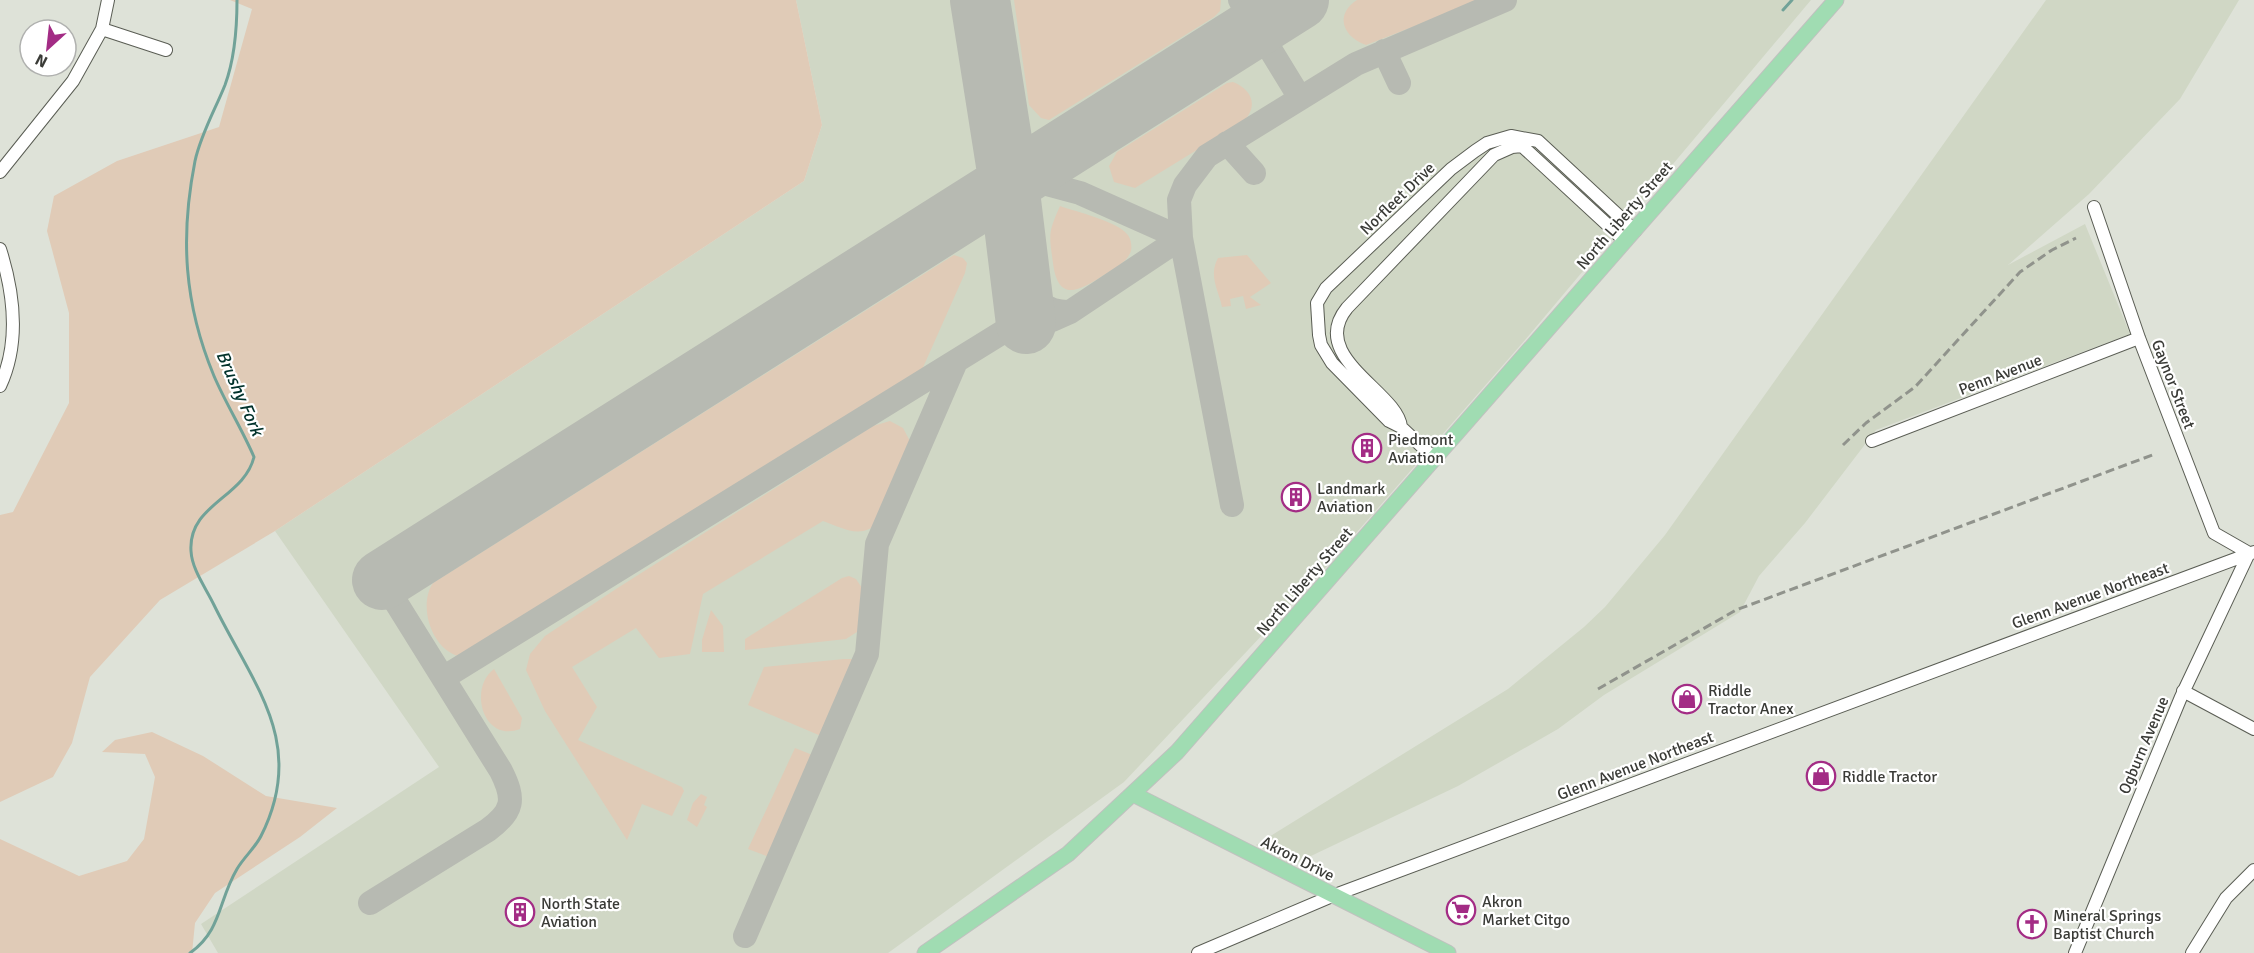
<svg xmlns="http://www.w3.org/2000/svg" width="2254" height="953" viewBox="0 0 2254 953" font-family="Signika,sans-serif">
	<rect width="100%" height="100%" fill="#dee2d8"/>
	<path fill="#d0d7c5" d="M 796,0 L 1811,0 L 1525,340 L 1329,564 L 1124,782 L 888,953 L 218,953 L 201,924 L 439,767 L 275,531 L 804,181 L 822,125 Z
		M 2046,0 L 2239,0 L 2180,99 L 2089,194 L 2008,265 L 2085,224 L 2130,334 L 1876,430 L 1805,523 L 1759,576 L 1740,612 L 1604,695 L 1558,729 L 1458,786 L 1292,865 L 1256,845 L 1508,689 L 1584,627 L 1605,607 L 1665,535 Z"/>
	<path fill="#e0cbb7" d="M 230,0 L 796,0 L 822,125 L 804,181 L 275,531 L 160,600 L 90,677 L 72,743 L 53,777 L 0,802 L 0,515 L 13,512 L 69,403 L 69,313 L 47,231 L 54,196 L 117,161 L 219,127 L 252,9 Z
		M 1014,0 L 1221,0 L 1220,11 L 1214,17 L 1049,120 L 1041,118 L 1029,105 Z
		M 1357,0 L 1482,0 L 1366,45 C 1343,37 1334,15 1357,0 Z
		M 1233,82 C 1251,89 1259,105 1244,121 L 1135,188 L 1114,182 L 1109,166 L 1117,152 L 1227,83 Z
		M 1060,206 C 1077,212 1116,221 1127,234 C 1131,238 1132,246 1131,251 C 1127,263 1113,269 1104,275 C 1079,291 1058,303 1053,263 C 1049,234 1048,233 1060,206 Z
		M 954,255 L 963,258 L 967,263 L 965,273 L 921,372 L 479,649 L 458,656 C 431,648 418,605 433,583 Z
		M 1247,255 L 1271,283 L 1250,297 L 1261,305 L 1246,309 L 1243,296 L 1230,299 L 1231,306 L 1222,307 C 1219,291 1208,276 1218,258 Z
		M 890,421 L 903,428 L 911,443 L 879,522 C 861,540 843,528 823,521 L 703,594 L 690,654 L 659,658 L 636,628 L 572,667 L 597,707 L 578,740 L 682,787 L 684,791 L 672,816 L 642,804 L 627,840 L 545,711 L 526,670 L 530,654 L 545,636 L 616,589 L 873,426 Z
		M 849,576 L 856,579 L 864,591 L 860,630 L 846,639 L 745,650 L 745,639 L 842,578 Z
		M 711,610 L 723,626 L 724,652 L 702,652 L 702,640 Z
		M 844,659 L 852,659 L 855,663 L 853,668 L 821,736 L 748,705 L 764,667 Z
		M 494,669 L 522,718 L 520,729 C 483,743 468,688 494,669 Z
		M 152,732 L 203,756 L 266,796 L 337,808 L 300,837 L 215,893 L 195,923 L 192,953 L 0,953 L 0,839 L 79,876 L 127,861 L 144,839 L 155,777 L 145,754 L 102,752 L 115,740 Z
		M 795,748 L 815,756 L 769,857 L 748,849 Z
		M 701,794 L 707,797 L 704,805 L 707,807 L 697,827 L 687,820 L 693,803 Z"/>
	<g fill="none" stroke-linecap="round" stroke-linejoin="round">
		<path stroke="#71a298" stroke-width="3" d="M 1783,10 L 1792,0
			M 190,953 C 222,930 218,901 237,869 C 244,857 255,848 261,836 C 308,743 253,685 214,605 C 206,588 192,570 191,551 C 188,504 244,498 254,457 C 242,429 226,404 214,376 C 184,304 180,237 195,161 C 201,134 215,110 225,85 C 235,58 237,29 237,0"/>
		<path stroke="#b7bab2" stroke-width="24" d="M 1240,0 L 1300,98
			M 1384,51 L 1399,83
			M 996,110 C 1012,143 1021,167 1056,182
			M 1227,143 L 1254,173
			M 1009,184 L 1039,182 L 1080,193 L 1181,238 L 1232,505
			M 1020,279 C 1033,299 1045,313 1070,312
			M 443,678 L 1011,327 L 1052,320 L 1070,312 L 1181,238 L 1179,200 L 1185,185 L 1207,156 L 1356,64 L 1505,0
			M 370,903 L 488,830 C 514,811 515,799 501,771 L 382,580
			M 745,936 L 867,654 L 877,544 L 955,364"/>
		<path stroke="#b7bab2" stroke-width="60" d="M 980,0 L 1009,184 L 1026,324
			M 382,580 L 1299,0"/>
		<g stroke="#5a5d54" stroke-width="14">
			<path id="minor" d="M 102,29 L 166,50
				M 0,172 L 73,81 L 102,29 L 108,0
				M 0,249 C 14,293 20,343 0,386
				M 1401,427 C 1398,392 1307,357 1347,308 L 1494,155 L 1512,147 L 1522,146 L 1625,241
				M 1872,441 L 2139,338
				M 1435,459 L 1401,427 L 1389,421 L 1332,363 L 1321,345 L 1319,335 L 1317,303 L 1326,288 L 1451,169 L 1475,151 L 1487,143 L 1511,136 L 1538,141 L 1635,231
				M 2183,691 L 2254,729
				M 1198,953 L 1332,896 L 2254,552
				M 2075,953 L 2181,697 L 2249,553 L 2214,533 L 2139,338 L 2094,207
				M 2192,953 L 2226,898 L 2254,870"/>
		</g>
		<g stroke="#c0c0bf" stroke-width="17">
			<path id="major" d="M 1133,794 L 1448,953
				M 925,953 L 1068,854 L 1177,752 L 1836,0"/>
		</g>
		<use href="#minor" stroke="#fff" stroke-width="12"/>
		<use href="#major" stroke="#a0dcb2" stroke-width="15"/>
		<path stroke="#90938c" stroke-width="3" stroke-dasharray="9 4.5" stroke-linecap="butt" d="M 1843,445 L 1866,423 L 1915,387 L 2020,272 L 2052,250 L 2076,238
			M 1598,689 L 1736,610 L 2155,454"/>
	</g>
	<defs>
		<g id="building-ring" transform="scale(1.5)"><circle r="9.5" fill="#fff" stroke="#a32c85" stroke-width="1.5"/><path d="M-4-6H4V6H1V3H-1V6H-4ZM-2.5-4.3h1.7v1.8h-1.7ZM.8-4.3h1.7v1.8H.8ZM-2.5-1h1.7V.8h-1.7ZM.8-1h1.7V.8H.8Z" fill="#a32c85"/></g>
		<g id="shop-ring" transform="scale(1.5)"><circle r="9.5" fill="#fff" stroke="#a32c85" stroke-width="1.5"/><path d="M-5-2.5h2.3a2.7 3.5 0 0 1 5.4 0H5L5.5 6h-11ZM-1.5-2.5h3a1.5 2.3 0 0 0-3 0Z" fill="#a32c85"/></g>
		<g id="supermarket-ring" transform="scale(1.5)"><circle r="9.5" fill="#fff" stroke="#a32c85" stroke-width="1.5"/><path d="M-6-5.5h2.5l.6 2H6L4.5 2H-2.5L-4.4-4H-6ZM-1.5 3.2a1.3 1.3 0 1 0 .1 0ZM3 3.2a1.3 1.3 0 1 0 .1 0Z" fill="#a32c85"/></g>
		<g id="church-ring" transform="scale(1.5)"><circle r="9.5" fill="#fff" stroke="#a32c85" stroke-width="1.5"/><path d="M-1.2-6h2.4v3.5h3.3v2.4h-3.3V6h-2.4V-.1h-3.3v-2.4h3.3Z" fill="#a32c85"/></g>
	</defs>
	<g fill-rule="evenodd">
		<use href="#building-ring" x="1367" y="448"/>
		<use href="#building-ring" x="1296" y="497"/>
		<use href="#shop-ring" x="1687" y="699"/>
		<use href="#shop-ring" x="1821" y="776"/>
		<use href="#supermarket-ring" x="1461" y="910"/>
		<use href="#building-ring" x="520" y="912"/>
		<use href="#church-ring" x="2032" y="924"/>
	</g>
	<g text-anchor="middle" stroke-width="4.5" stroke-linejoin="round" paint-order="stroke">
		<g font-size="16" fill="#3a3b37" stroke="#fff">
			<text transform="translate(1397 198) rotate(-44)" y="6">Norfleet Drive</text>
			<text transform="translate(1624 215) rotate(-49)" y="6">North Liberty Street</text>
			<text transform="translate(2000 374) rotate(-21)" y="6">Penn Avenue</text>
			<text transform="translate(2174 384) rotate(69)" y="6">Gaynor Street</text>
			<text transform="translate(1304 581) rotate(-49)" y="6">North Liberty Street</text>
			<text transform="translate(2090 595) rotate(-20)" y="6">Glenn Avenue Northeast</text>
			<text transform="translate(2143 745) rotate(-67)" y="6">Ogburn Avenue</text>
			<text transform="translate(1635 765) rotate(-21)" y="6">Glenn Avenue Northeast</text>
			<text transform="translate(1298 858) rotate(27)" y="6">Akron Drive</text>
		</g>
		<g font-size="16" fill="#3a3b37" stroke="#fff" text-anchor="start">
			<text x="1388" y="445">Piedmont<tspan x="1388" dy="18">Aviation</tspan></text>
			<text x="1317" y="494">Landmark<tspan x="1317" dy="18">Aviation</tspan></text>
			<text x="1708" y="696">Riddle<tspan x="1708" dy="18">Tractor Anex</tspan></text>
			<text x="1842" y="782">Riddle Tractor</text>
			<text x="1482" y="907">Akron<tspan x="1482" dy="18">Market Citgo</tspan></text>
			<text x="541" y="909">North State<tspan x="541" dy="18">Aviation</tspan></text>
			<text x="2053" y="921">Mineral Springs<tspan x="2053" dy="18">Baptist Church</tspan></text>
		</g>
		<g font-size="18" font-style="italic" fill="#01322b" stroke="#fff">
			<text transform="translate(240 393) rotate(66)" y="6">Brushy Fork</text>
		</g>
	</g>
	<g transform="translate(48 48) rotate(207)"><circle r="28" fill="#ffffff" stroke="#b0b1af" stroke-width="1.5"/>
	<path d="M0-4.5L10 22L0 15L-10 22Z" fill="#a32c85"/>
	<text y="-9" font-size="16" font-weight="bold" text-anchor="middle" fill="#3a3b37">N</text>
	</g>
</svg>
